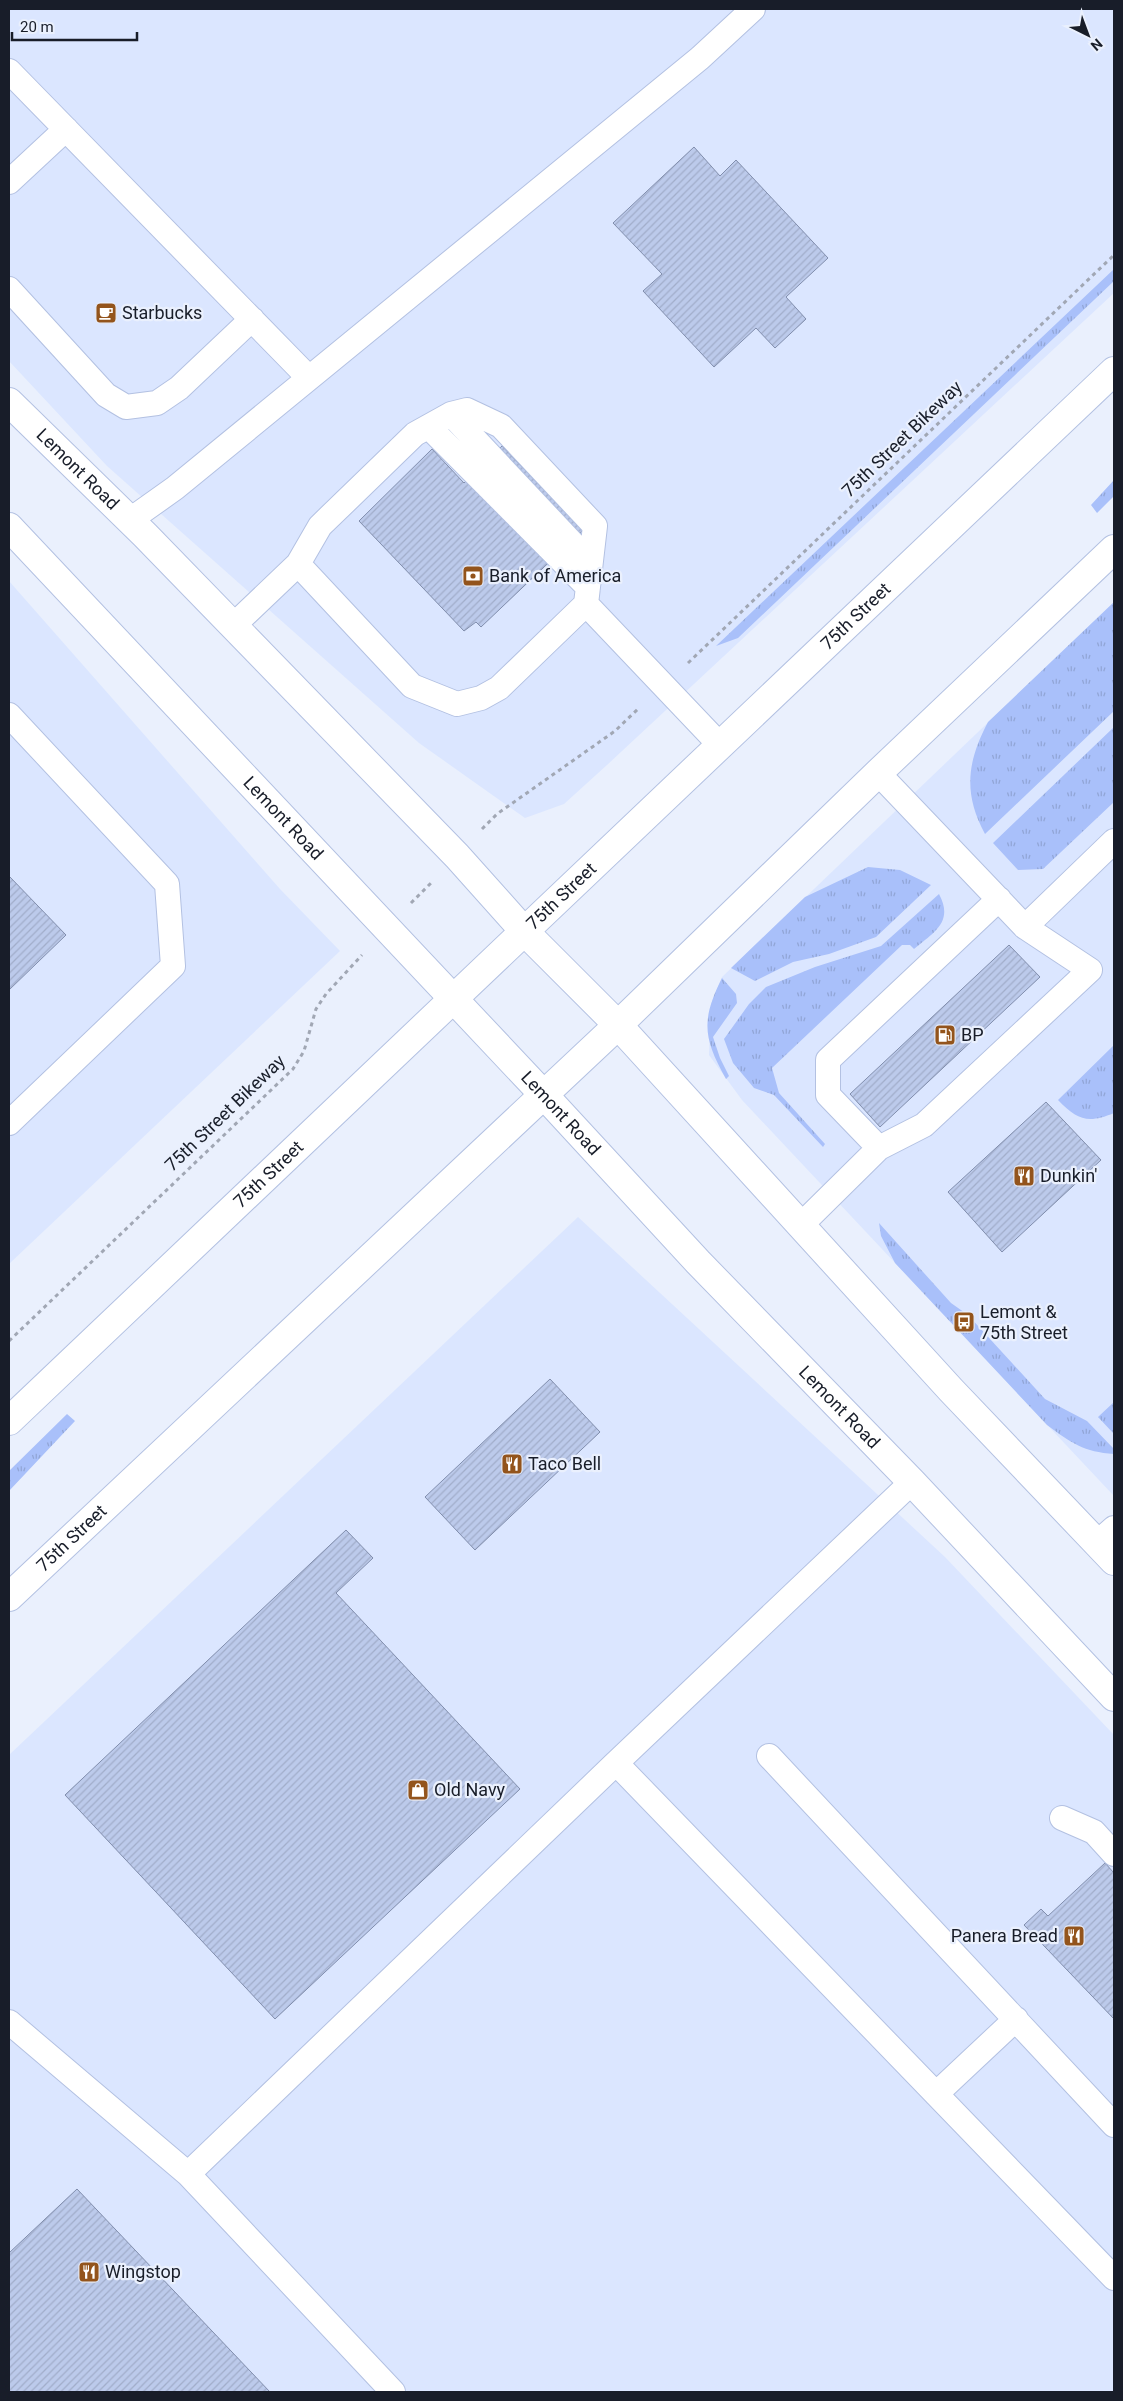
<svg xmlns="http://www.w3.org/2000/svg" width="1123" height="2401" viewBox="0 0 1123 2401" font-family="Roboto,sans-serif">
	<defs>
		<pattern id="grass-tufts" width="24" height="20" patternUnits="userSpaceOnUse" patternTransform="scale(1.25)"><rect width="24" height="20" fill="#a9c0fa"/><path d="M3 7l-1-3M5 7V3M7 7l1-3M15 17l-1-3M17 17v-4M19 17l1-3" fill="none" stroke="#91a5d6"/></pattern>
		<pattern id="building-hatch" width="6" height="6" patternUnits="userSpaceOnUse" patternTransform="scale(1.25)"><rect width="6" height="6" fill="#bccaeb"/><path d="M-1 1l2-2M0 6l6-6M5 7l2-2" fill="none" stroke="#a1adca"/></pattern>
	</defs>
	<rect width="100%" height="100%" fill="#eaf0fd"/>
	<path fill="#dbe6ff" d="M 9,9 L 1114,9 L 1114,293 L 607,765 L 564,804 L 525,818 L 419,743 L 107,466 L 9,361 Z
		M 9,581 L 280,889 L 340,951 L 9,1264 Z
		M 1114,602 L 1114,1496 L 742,1100 L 709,1055 L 711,1004 L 722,977 Z
		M 578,1217 L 945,1557 L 1114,1735 L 1114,2392 L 9,2392 L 9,1755 Z"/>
	<path fill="url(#grass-tufts)" d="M 1114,269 L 1114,281 L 738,638 L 716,646 Z
		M 1114,480 L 1114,496 L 1097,513 L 1091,505 Z
		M 1114,602 L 1114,711 L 985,834 C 963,793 967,762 988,722 Z
		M 1114,727 L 1114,802 L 1043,869 L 1018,870 L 993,843 Z
		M 868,867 L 900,870 L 931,885 L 876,937 L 829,954 L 793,962 L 755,981 L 731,968 L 805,897 Z
		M 939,894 C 954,922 934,932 914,949 L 910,945 L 902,945 L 772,1068 L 779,1093 L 825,1144 L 823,1147 L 774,1095 L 754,1088 L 733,1063 L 724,1039 L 749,1004 L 766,987 L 815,967 L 881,946 Z
		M 722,978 L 736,994 L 737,1003 L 713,1037 L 720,1058 L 729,1076 L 726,1079 C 703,1038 701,1020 722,978 Z
		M 1114,1045 L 1114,1113 C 1088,1124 1077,1120 1058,1100 Z
		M 879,1223 L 951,1303 L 968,1315 L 1045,1399 L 1087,1421 L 1114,1449 L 1114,1454 C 1084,1452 1071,1443 1047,1425 L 895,1263 L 881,1236 Z
		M 1114,1402 L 1114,1434 L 1098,1417 Z
		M 67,1414 L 75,1421 L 9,1491 L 9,1471 Z"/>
	<path fill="url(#building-hatch)" stroke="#818ead" d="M 694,147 L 720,176 L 736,160 L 828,258 L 786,297 L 806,319 L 775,348 L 756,328 L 714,367 L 643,291 L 662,274 L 613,223 Z
		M 502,446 L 583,530 L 481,627 L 476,622 L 464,631 L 359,521 L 432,449 L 464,483 Z
		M 9,876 L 66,935 L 9,990 Z
		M 1009,945 L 1040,977 L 880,1127 L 850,1094 Z
		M 1046,1102 L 1101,1160 L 1002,1252 L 948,1192 Z
		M 550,1379 L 600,1432 L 475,1550 L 425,1497 Z
		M 346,1530 L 373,1558 L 336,1593 L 520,1789 L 275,2019 L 65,1795 Z
		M 1105,1863 L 1114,1873 L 1114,2019 L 1024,1925 L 1041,1909 L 1048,1916 Z
		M 77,2189 L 270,2392 L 9,2392 L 9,2253 Z"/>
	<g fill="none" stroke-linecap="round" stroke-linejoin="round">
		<g stroke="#b3c1e2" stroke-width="26">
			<path id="service" d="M 9,71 L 309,378
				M 9,182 L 66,129
				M 9,289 L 106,395 L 126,407 L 157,403 L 179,388 L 252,319
				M 451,414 L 590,562
				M 429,427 L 588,587
				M 130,520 L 175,488 L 628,117 L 700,58 L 753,9
				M 298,564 L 320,526 L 415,434 L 451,414 L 467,410 L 501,426 L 595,526 L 586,604
				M 234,625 L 298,564 L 412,686 L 457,704 L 481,698 L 499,688 L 586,604 L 721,746
				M 9,715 L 167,884 L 173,966 L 9,1123
				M 878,773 L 1025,927
				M 879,1148 L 828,1095 L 828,1060 L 999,899
				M 801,1225 L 879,1148 L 924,1125 L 1090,970 L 1025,927 L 1114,841
				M 1097,1543 L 1114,1528
				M 769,1756 L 1114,2125
				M 616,1763 L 912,1482
				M 1062,1818 L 1094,1832 L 1114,1854
				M 9,2022 L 188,2174 L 393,2392
				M 936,2094 L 1016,2019
				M 188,2174 L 616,1763 L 1114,2278"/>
		</g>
		<g stroke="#b3c1e2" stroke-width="30">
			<g id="secondary">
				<path id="s1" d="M 9,402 L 145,535 L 457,856 L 524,931 L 618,1025 L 951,1390 L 1114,1561"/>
				<path id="s2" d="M 9,527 L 543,1094 L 698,1262 L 912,1482 L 1114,1697"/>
				<path id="s3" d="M 9,1421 L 1114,371"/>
				<path id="s4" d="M 9,1597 L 618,1025 L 878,773 L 1114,549"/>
			</g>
		</g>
		<path stroke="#a1a7b4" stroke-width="3" stroke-dasharray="4 4" stroke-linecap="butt" d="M 688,663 L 1114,255
			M 482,829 L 497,814 L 615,731 L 639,708
			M 411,903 L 433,881
			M 9,1341 L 293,1069 L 304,1051 L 316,1009 L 326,994 L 362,955"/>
		<use href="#service" stroke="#fff" stroke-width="24"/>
		<use href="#secondary" stroke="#fff" stroke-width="28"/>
	</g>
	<defs>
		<g id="cafe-square" transform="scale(1.125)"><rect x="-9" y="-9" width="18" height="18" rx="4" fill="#93541c" stroke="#eaf0fd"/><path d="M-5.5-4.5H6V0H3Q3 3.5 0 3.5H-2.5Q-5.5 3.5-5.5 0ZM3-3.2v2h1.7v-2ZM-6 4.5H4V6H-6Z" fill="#fff"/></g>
		<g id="bank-square" transform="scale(1.125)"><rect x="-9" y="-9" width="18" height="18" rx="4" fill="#93541c" stroke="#eaf0fd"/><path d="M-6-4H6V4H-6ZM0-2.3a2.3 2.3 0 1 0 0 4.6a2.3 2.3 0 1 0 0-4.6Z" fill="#fff"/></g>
		<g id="fuel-square" transform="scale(1.125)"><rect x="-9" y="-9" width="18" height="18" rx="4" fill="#93541c" stroke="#eaf0fd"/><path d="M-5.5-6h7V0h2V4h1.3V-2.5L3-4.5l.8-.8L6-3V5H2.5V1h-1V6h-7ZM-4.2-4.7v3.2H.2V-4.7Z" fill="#fff"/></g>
		<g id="restaurant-square" transform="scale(1.125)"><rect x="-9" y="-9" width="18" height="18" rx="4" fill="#93541c" stroke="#eaf0fd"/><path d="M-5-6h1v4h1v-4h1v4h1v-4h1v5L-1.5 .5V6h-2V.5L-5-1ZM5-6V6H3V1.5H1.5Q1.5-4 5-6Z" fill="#fff"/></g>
		<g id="bus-square" transform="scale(1.125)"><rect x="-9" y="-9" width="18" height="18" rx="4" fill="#93541c" stroke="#eaf0fd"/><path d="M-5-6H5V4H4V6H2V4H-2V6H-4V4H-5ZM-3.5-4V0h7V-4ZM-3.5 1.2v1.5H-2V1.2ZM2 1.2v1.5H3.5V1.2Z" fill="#fff"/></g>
		<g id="shop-square" transform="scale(1.125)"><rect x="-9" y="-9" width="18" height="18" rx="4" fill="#93541c" stroke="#eaf0fd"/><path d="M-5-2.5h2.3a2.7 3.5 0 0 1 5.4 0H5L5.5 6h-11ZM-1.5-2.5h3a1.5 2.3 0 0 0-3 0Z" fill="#fff"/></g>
	</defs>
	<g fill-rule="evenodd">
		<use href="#cafe-square" x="106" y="313"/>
		<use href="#bank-square" x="473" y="576"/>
		<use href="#fuel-square" x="945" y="1035"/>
		<use href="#restaurant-square" x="1024" y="1176"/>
		<use href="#bus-square" x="964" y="1322"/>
		<use href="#restaurant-square" x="512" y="1464"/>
		<use href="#shop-square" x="418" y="1790"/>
		<use href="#restaurant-square" x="1074" y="1936"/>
		<use href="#restaurant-square" x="89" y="2272"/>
	</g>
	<g text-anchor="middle" stroke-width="4.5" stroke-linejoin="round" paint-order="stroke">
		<g font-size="18" fill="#181d29" stroke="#eaf0fd" text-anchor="start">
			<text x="122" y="319">Starbucks</text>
			<text x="489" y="582">Bank of America</text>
			<text x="961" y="1041">BP</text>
			<text x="1040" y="1182">Dunkin'</text>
			<text x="980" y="1318">Lemont &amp;<tspan x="980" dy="21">75th Street</tspan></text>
			<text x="528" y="1470">Taco Bell</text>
			<text x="434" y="1796">Old Navy</text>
			<text x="1058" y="1942" text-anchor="end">Panera Bread</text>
			<text x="105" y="2278">Wingstop</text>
		</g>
		<g font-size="18" fill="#181d29" stroke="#eaf0fd">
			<text transform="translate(902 439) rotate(-44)" y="6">75th Street Bikeway</text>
			<text dy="6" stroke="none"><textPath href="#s1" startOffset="96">Lemont Road</textPath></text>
			<text dy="6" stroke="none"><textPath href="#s3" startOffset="1168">75th Street</textPath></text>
			<text dy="6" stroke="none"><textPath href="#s2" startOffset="400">Lemont Road</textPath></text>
			<text dy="6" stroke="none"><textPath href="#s3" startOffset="762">75th Street</textPath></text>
			<text transform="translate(225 1113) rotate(-44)" y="6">75th Street Bikeway</text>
			<text dy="6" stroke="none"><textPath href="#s2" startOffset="805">Lemont Road</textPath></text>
			<text dy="6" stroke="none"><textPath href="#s3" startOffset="358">75th Street</textPath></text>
			<text dy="6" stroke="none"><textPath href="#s2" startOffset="1210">Lemont Road</textPath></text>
			<text dy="6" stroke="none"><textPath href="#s4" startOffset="86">75th Street</textPath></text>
		</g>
	</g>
	<rect width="1123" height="2401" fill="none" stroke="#181d29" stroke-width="20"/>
	<g transform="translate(1088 35) rotate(138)" stroke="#eaf0fd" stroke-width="4" paint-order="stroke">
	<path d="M0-4L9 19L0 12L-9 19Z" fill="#181d29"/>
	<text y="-8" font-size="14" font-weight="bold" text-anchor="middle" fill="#181d29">N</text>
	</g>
	<path d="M12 32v8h125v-8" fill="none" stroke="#181d29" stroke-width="2.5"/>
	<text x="20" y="32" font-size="15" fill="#181d29" stroke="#eaf0fd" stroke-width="4" paint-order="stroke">20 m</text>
</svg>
